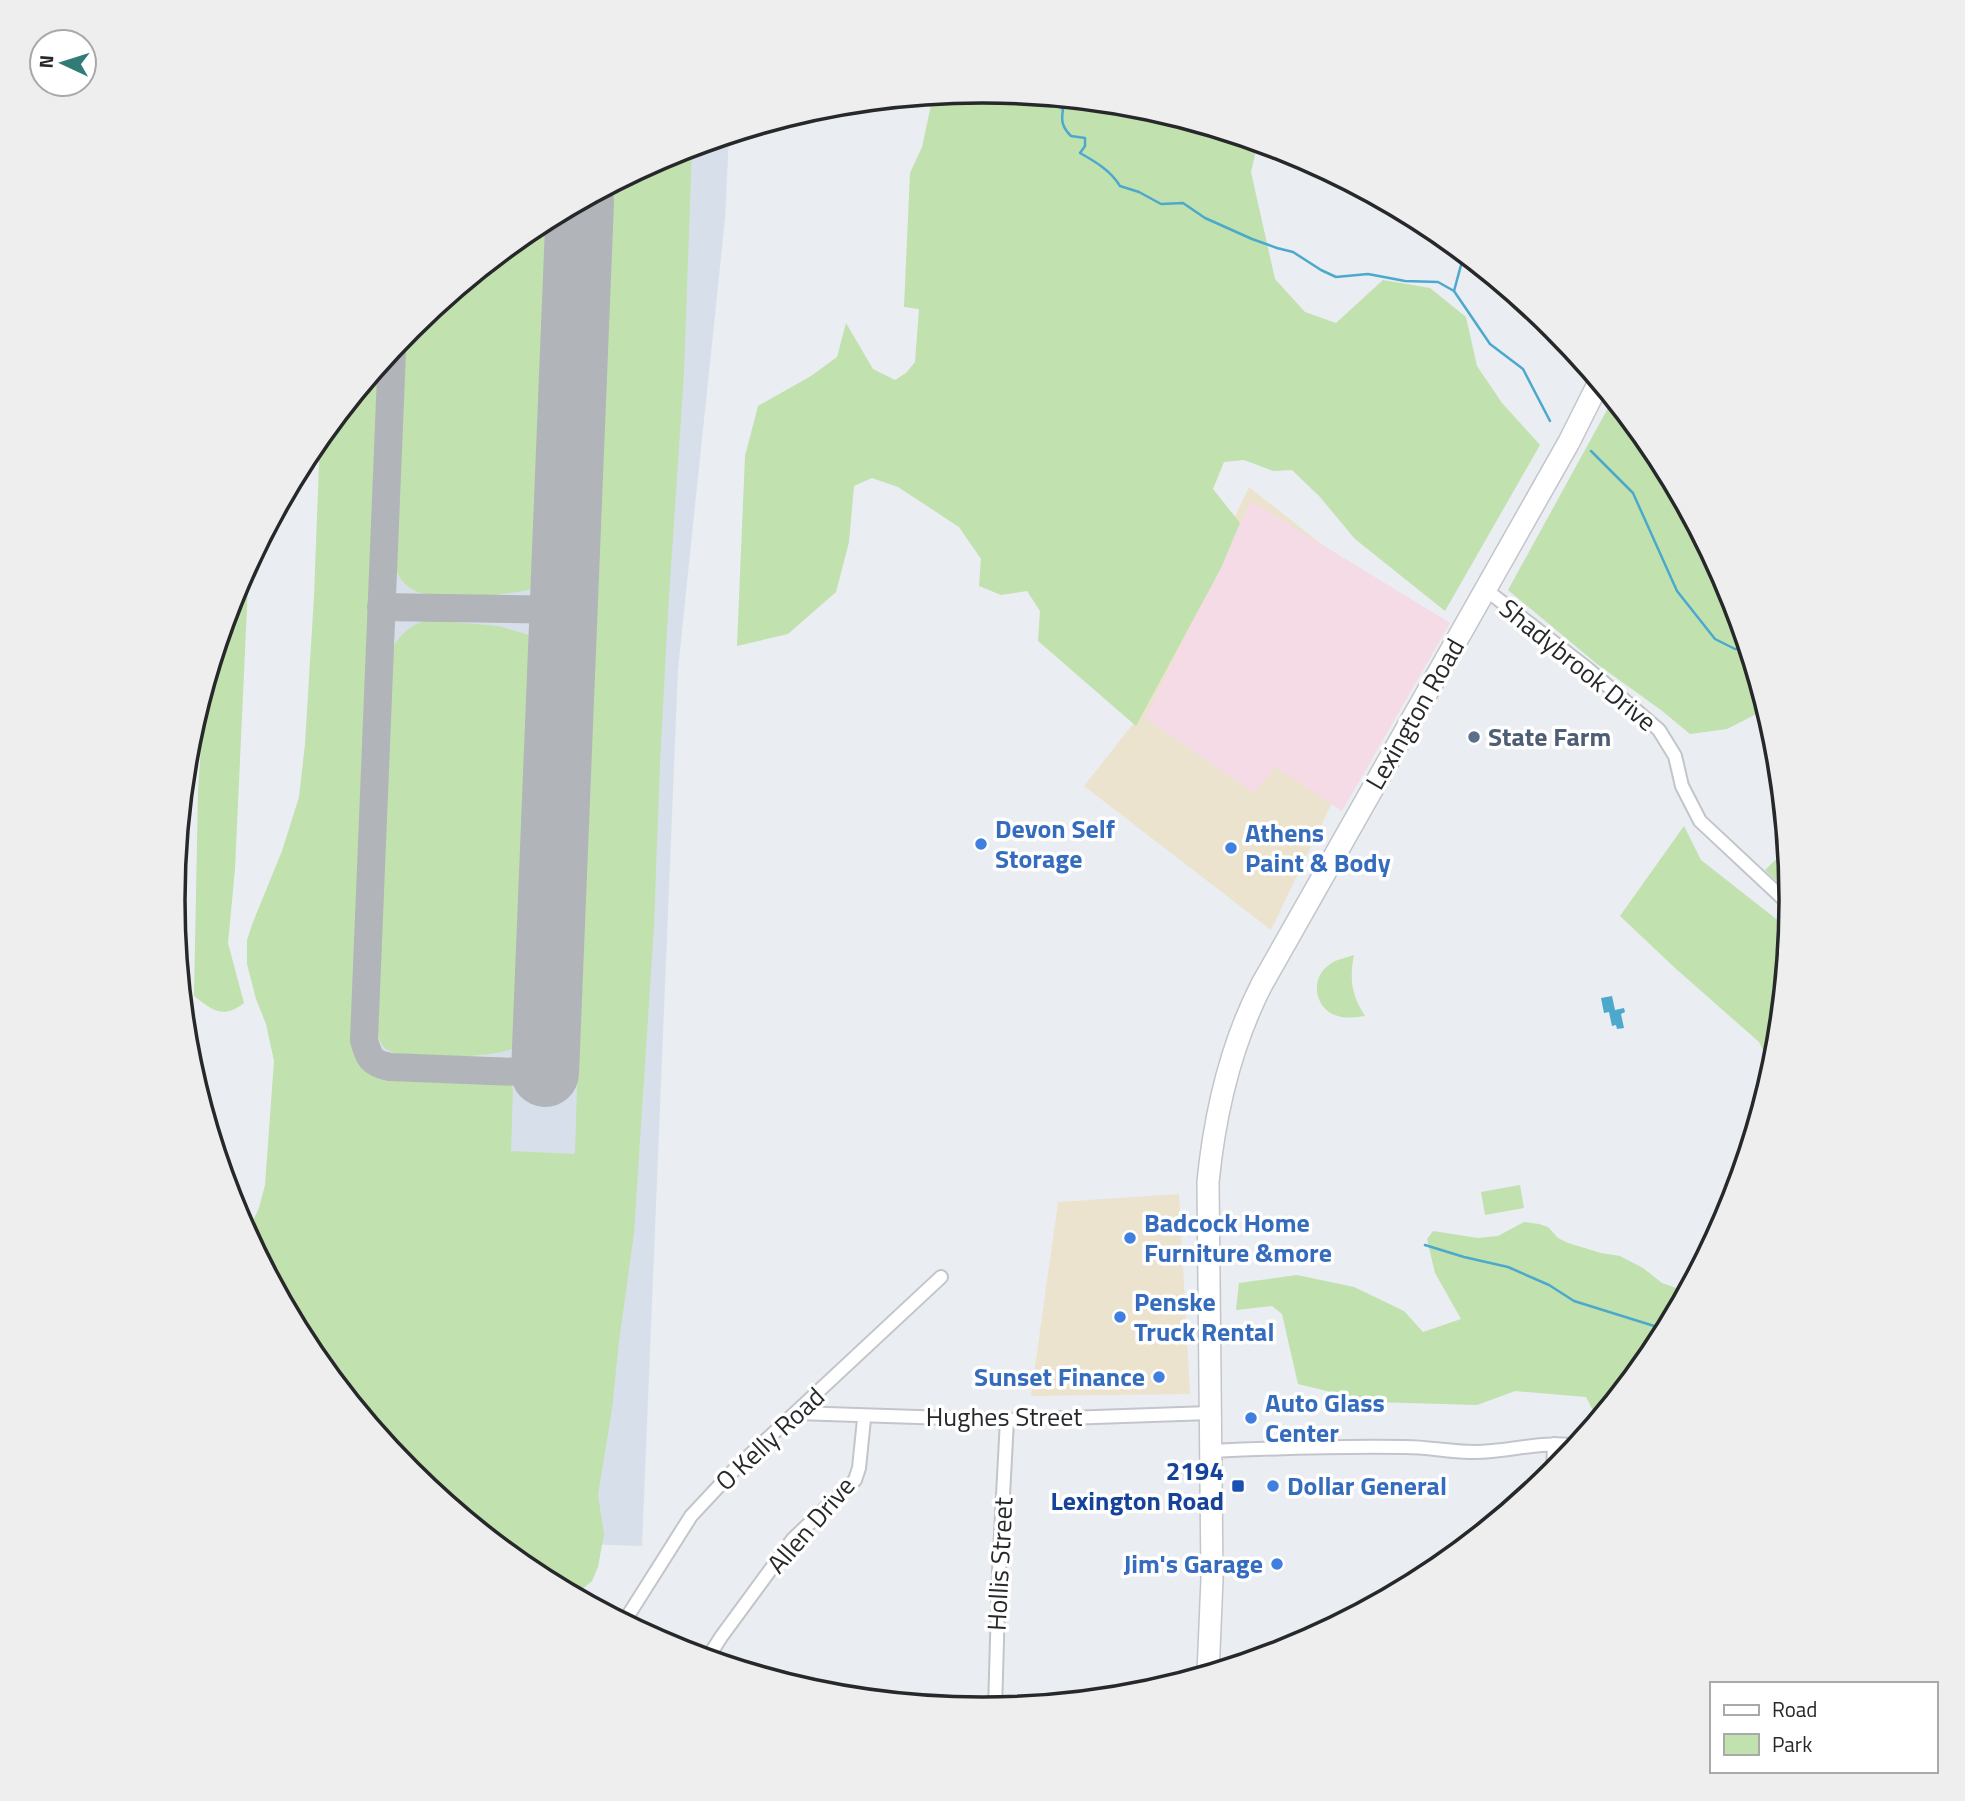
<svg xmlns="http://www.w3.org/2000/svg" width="1965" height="1801" viewBox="0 0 1965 1801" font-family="'Titillium Web',sans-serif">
	<rect width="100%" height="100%" fill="#eaedf2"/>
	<path fill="#ebe3cd" d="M 1249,487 L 1419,621 L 1271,930 L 1084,786 L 1144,710 Z
		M 1179,1194 L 1190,1394 L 1031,1396 L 1058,1202 Z"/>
	<path fill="#f4dbe5" d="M 1251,501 L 1450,623 L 1342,811 L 1276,767 L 1254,793 L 1145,718 Z"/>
	<path fill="#d7e0ea" d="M 729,136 L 725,219 L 678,669 L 642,1546 L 494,1541 L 337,1121 L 360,390 L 410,328 L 533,227 L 673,152 Z"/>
	<path fill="#c1e1af" d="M 983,91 L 1141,107 L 1258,142 L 1251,172 L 1275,279 L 1305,312 L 1336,323 L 1383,280 L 1430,288 L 1466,317 L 1477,366 L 1502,403 L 1540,445 L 1445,611 L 1355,539 L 1320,497 L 1292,470 L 1273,471 L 1244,460 L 1224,462 L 1213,489 L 1240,523 L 1221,568 L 1136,726 L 1038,641 L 1040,611 L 1027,591 L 1001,595 L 979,586 L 981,559 L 959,527 L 898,487 L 872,478 L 854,486 L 849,542 L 836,592 L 788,634 L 737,646 L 745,456 L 758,406 L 811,376 L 837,357 L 846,323 L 873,369 L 895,380 L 906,373 L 915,362 L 919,309 L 904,307 L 910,173 L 922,147 L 933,96 Z
		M 692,147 L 684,373 L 668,612 L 660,763 L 654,926 L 634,1233 L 619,1342 L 612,1409 L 598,1495 L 604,1534 L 598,1567 L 592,1581 L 574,1596 L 532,1573 L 410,1473 L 309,1350 L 247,1233 L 259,1208 L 265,1185 L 274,1061 L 266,1024 L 256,999 L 247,964 L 247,940 L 253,922 L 282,851 L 299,797 L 305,744 L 314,596 L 320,438 L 379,366 L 351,1043 C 355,1061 364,1072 382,1078 L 511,1083 L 513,1088 L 511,1151 L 575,1154 L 577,1085 L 570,1084 L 605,189 L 673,152 Z
		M 557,214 L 541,584 L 537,588 C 508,595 435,605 410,588 C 400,581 396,572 394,560 L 404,336 L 410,328 L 533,227 Z
		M 1613,399 L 1656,451 L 1731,591 L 1766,709 L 1727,729 L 1690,734 L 1661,710 L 1597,664 L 1508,590 Z
		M 249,564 L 235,869 L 228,943 L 244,1003 C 223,1019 213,1011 194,996 L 198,791 L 205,689 L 235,590 Z
		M 428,620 L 499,626 L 539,638 L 522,1044 C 515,1048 509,1051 501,1052 C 480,1057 401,1062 386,1049 C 380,1044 378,1036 375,1029 L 390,653 C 399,635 409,625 428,620 Z
		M 1684,826 L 1701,860 L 1789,929 L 1776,1059 L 1766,1094 L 1768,1060 L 1759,1042 L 1675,968 L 1620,916 Z
		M 1787,849 L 1792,896 L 1765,870 Z
		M 1354,955 C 1349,979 1352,996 1365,1016 C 1357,1017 1347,1019 1338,1016 C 1315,1010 1309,979 1329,965 C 1336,959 1346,958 1354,955 Z
		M 1520,1185 L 1524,1208 L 1485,1215 L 1481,1192 Z
		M 1524,1222 L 1539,1224 L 1548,1227 L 1558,1238 L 1568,1243 L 1601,1253 L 1620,1256 L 1643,1268 L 1662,1283 L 1676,1288 L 1688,1290 L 1655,1351 L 1598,1420 L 1586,1397 L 1515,1391 L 1477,1405 L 1373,1402 L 1298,1384 L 1282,1314 L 1272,1306 L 1236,1310 L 1239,1283 L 1297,1275 L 1354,1287 L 1404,1311 L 1423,1332 L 1461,1319 L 1435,1273 L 1427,1239 L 1433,1231 L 1478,1238 L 1498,1236 Z"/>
	<path fill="#4ca9cc" d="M 1612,996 L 1615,1010 L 1624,1008 L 1625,1012 L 1621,1014 L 1624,1028 L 1617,1029 L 1616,1025 L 1612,1026 L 1609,1012 L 1604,1013 L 1601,998 Z"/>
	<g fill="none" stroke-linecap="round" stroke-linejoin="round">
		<path stroke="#4ca9cc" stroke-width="2.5" d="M 1030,96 L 1034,104 L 1056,105 L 1063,109 C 1061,121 1062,127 1071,136 L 1085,138 L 1085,146 L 1080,153 C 1096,162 1111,171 1120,186 L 1139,192 L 1161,204 L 1183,203 L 1205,218 L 1252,239 L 1277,248 L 1293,252 L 1321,270 L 1336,277 L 1368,274 L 1405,281 L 1438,282 L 1454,291
			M 1464,254 L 1454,291 L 1490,344 L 1523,369 L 1550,421
			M 1591,451 L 1633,493 L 1677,591 L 1715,639 L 1735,649 L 1748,648
			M 1425,1245 L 1464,1257 L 1508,1267 L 1549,1285 L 1574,1301 L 1667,1330"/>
		<path stroke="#b1b4b8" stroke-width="28" d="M 392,351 L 364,1040 C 369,1058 371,1063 390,1067 L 545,1073
			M 381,607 L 564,610"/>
		<path stroke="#b1b4b8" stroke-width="68" d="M 545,1073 L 580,202"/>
		<g stroke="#c2c5c9" stroke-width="16">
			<path id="minor" d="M 1485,589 L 1588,669 L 1659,730 L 1675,756 L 1682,786 L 1700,821 L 1791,906
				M 797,1413 L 1007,1420 L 1210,1413
				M 1211,1451 C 1276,1448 1340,1446 1405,1447 C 1428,1447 1451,1452 1475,1452 C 1509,1452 1543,1440 1577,1446
				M 1553,1475 L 1554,1444
				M 624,1622 L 691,1516 L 734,1470 L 941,1277
				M 707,1659 L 721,1637 L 793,1539 L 855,1480 L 859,1468 L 864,1419 L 863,1416
				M 995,1709 L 999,1571 L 1007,1420"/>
		</g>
		<g stroke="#c2c5c9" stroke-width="24">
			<path id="trunk" d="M 1208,1674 L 1212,1579 L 1208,1182 C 1215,1112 1230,1046 1262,984 L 1569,442 L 1599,382"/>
		</g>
		<use href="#minor" stroke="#fff" stroke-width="12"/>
		<use href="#trunk" stroke="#fff" stroke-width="21"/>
	</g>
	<circle fill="#5c6f8a" stroke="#fff" stroke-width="2.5" cx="1474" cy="737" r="7"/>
	<g fill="#3f7fe0" stroke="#fff" stroke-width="2.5">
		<circle cx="981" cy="844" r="7"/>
		<circle cx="1231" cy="848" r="7"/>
		<circle cx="1130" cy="1238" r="7"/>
		<circle cx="1120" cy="1317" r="7"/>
		<circle cx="1159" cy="1377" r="7"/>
		<circle cx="1251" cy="1418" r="7"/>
		<circle cx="1273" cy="1486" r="7"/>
		<circle cx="1277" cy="1564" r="7"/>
	</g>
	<rect fill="#1a4fb4" stroke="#fff" stroke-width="2.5" x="1231" y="1479" width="14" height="14" rx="3.5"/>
	<g text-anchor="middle" stroke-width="7" stroke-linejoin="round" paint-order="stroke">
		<g font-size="26" fill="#27282a" stroke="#fff">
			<text transform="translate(1578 665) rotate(39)" y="9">Shadybrook Drive</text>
			<text transform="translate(1415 714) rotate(-60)" y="9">Lexington Road</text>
			<text x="1004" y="1426">Hughes Street</text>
			<text transform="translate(770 1439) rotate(-43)" y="9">O Kelly Road</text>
			<text transform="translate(811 1525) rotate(-49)" y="9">Allen Drive</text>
			<text transform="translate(1000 1564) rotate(-87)" y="9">Hollis Street</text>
		</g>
		<g font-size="26" font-weight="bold" fill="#4e5e75" stroke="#fff" text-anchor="start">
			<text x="1488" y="746">State Farm</text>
		</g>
		<g font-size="26" font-weight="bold" fill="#366cbe" stroke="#fff" text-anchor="start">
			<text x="995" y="838">Devon Self<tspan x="995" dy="30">Storage</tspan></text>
			<text x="1245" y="842">Athens<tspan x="1245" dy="30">Paint &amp; Body</tspan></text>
			<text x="1144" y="1232">Badcock Home<tspan x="1144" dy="30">Furniture &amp;more</tspan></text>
			<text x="1134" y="1311">Penske<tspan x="1134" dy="30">Truck Rental</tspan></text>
			<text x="1145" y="1386" text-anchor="end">Sunset Finance</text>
			<text x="1265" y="1412">Auto Glass<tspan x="1265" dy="30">Center</tspan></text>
			<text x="1287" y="1495">Dollar General</text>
			<text x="1263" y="1573" text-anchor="end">Jim's Garage</text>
		</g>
		<g font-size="26" font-weight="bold" fill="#164399" stroke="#fff" text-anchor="end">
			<text x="1224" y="1480">2194<tspan x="1224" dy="30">Lexington Road</tspan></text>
		</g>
	</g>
	<path d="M0 0H1965V1801H0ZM185 900a797 797 0 1 1 1594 0a797 797 0 1 1-1594 0Z" fill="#eee" fill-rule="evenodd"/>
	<path fill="none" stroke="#27282a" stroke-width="3.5" d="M185 900a797 797 0 1 1 1594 0a797 797 0 1 1-1594 0Z"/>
	<rect x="1710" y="1682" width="228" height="91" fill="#ffffff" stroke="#a9a9aa" stroke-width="2"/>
	<rect x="1724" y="1705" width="35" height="10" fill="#ffffff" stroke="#a9a9aa" stroke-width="2"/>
	<text x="1772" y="1717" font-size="21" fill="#27282a">Road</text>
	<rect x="1724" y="1734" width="35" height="21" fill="#c1e1af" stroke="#a9a9aa" stroke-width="2"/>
	<text x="1772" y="1752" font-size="21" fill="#27282a">Park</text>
	<g transform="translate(63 63) rotate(274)"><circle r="33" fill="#ffffff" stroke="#a9a9aa" stroke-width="2"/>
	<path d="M0-5L12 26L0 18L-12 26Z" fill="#337b76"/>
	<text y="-10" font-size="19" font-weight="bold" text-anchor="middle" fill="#27282a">N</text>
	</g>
</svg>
